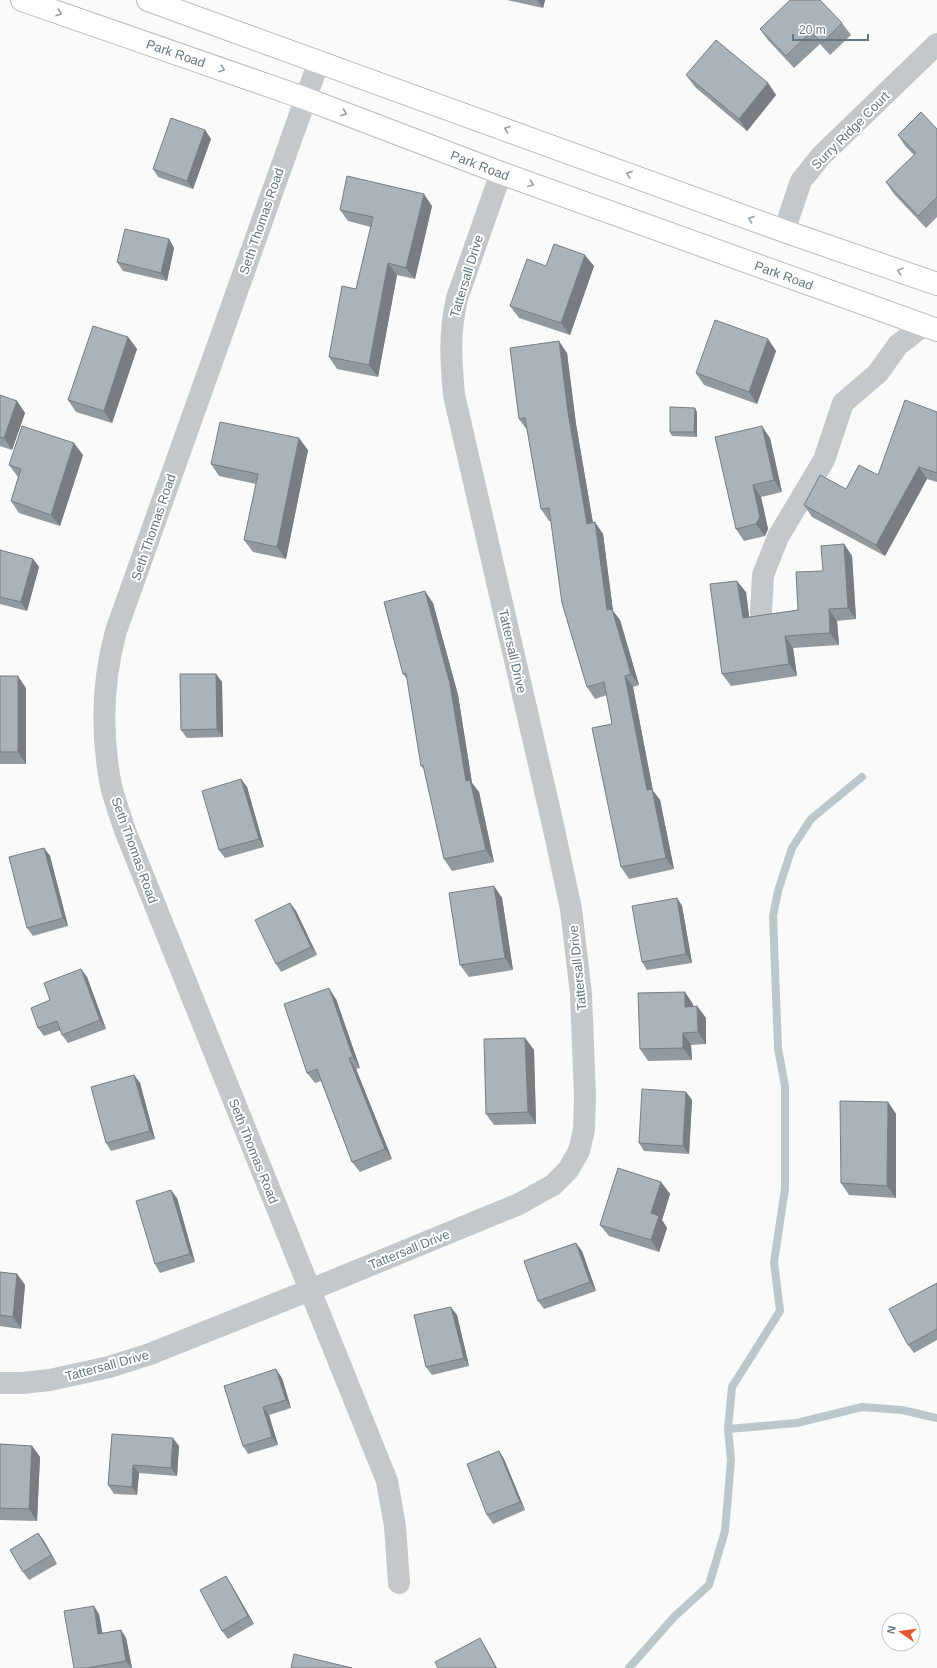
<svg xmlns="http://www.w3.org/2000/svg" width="937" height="1668" viewBox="0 0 937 1668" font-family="Arial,sans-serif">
	<rect width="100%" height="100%" fill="#fafaf8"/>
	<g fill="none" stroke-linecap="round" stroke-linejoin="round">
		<path stroke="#bbc7cb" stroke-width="8" d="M 728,1429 L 797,1423 L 862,1407 L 902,1410 L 937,1418
			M 629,1668 L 674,1617 L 709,1585 L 725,1531 L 731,1460 L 728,1429 L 732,1387 L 780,1311 L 774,1262 L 785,1189 L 785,1086 L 778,1048 L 773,916 L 778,891 L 792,848 L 811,819 L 862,777"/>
		<g stroke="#b5babe" stroke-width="24">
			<path id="major" d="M 22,0 L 304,98 L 501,173 L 937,330
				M 148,0 L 784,231 L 937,284"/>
		</g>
		<path stroke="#c3c8cc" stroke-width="22" d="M 319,61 L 116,631 C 102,682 101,734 111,786 C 115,802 121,818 126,833 L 387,1481 L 395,1526 L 399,1583
			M 784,231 L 801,181 L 821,156 L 937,44
			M 761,612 L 763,575 L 778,537 L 824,460 L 843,403 L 878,373 L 898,345 L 924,325
			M 0,1383 L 22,1383 L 50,1380 L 109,1367 L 150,1354 L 310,1290 L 519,1204 L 553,1185 L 568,1170 L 579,1151 L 584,1130 L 585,1097 L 581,994 L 571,909 L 553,825 L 454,395 C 451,361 449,332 457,298 L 501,173"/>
		<use href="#major" stroke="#fff" stroke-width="22"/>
	</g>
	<path fill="#929a9f" d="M 507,0 L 545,0 L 543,8 Z
		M 842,23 L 851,35 L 830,55 L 820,44 L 794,68 L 768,40 L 760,29 Z
		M 686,75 L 768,83 L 776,95 L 747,131 L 695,87 Z
		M 937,129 L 937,217 L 926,228 L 894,194 L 886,182 L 914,155 L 906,147 L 898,135 Z
		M 205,130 L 211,139 L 193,189 L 158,177 L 153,169 Z
		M 432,206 L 415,279 L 397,275 L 378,377 L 337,369 L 329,357 L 356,289 L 371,227 L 348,221 L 340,210 Z
		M 169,239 L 174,248 L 167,281 L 123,271 L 117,262 Z
		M 546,266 L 594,266 L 570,335 L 519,318 L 510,306 Z
		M 128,337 L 137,349 L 112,423 L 76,412 L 68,400 Z
		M 768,339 L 776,351 L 757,404 L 704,385 L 696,373 Z
		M 567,353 L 576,424 L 593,523 L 603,534 L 613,611 L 620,620 L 639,685 L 633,687 L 653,791 L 660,800 L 674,869 L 629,879 L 621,867 L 612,724 L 607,695 L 595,699 L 587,687 L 551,521 L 549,521 L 541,509 L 527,430 L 519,419 Z
		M 0,395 L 17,401 L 25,413 L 12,450 L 0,446 Z
		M 697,412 L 697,437 L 672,436 L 670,432 Z
		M 937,412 L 937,482 L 927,479 L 885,556 L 812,517 L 804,505 L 846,489 L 878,475 Z
		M 770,438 L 782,492 L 761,497 L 768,529 L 765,536 L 744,541 L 736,529 Z
		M 308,450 L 286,559 L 253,552 L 244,540 L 256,484 L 219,476 L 211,464 Z
		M 83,455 L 60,526 L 19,513 L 11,501 L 18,477 L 9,465 Z
		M 844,544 L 852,556 L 856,619 L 837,621 L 839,645 L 793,648 L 797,676 L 731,686 L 722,674 L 746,592 L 749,617 L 798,610 L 823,571 Z
		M 0,550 L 33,559 L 39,567 L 27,611 L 0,604 Z
		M 433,603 L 458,695 L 472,783 L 479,792 L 494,862 L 452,871 L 444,859 L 424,769 L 421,766 L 407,679 L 403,674 Z
		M 216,674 L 222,682 L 223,737 L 187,738 L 181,730 Z
		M 0,676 L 26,688 L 26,764 L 0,764 Z
		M 241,779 L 247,787 L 264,847 L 225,858 L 219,850 Z
		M 44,848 L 50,856 L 68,926 L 33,936 L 27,928 Z
		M 494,886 L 502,898 L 513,970 L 469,977 L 460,965 Z
		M 677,898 L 682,906 L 692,963 L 647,970 L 642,962 Z
		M 290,903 L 296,911 L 317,955 L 281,972 L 276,964 Z
		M 81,969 L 87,977 L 106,1029 L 68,1043 L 62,1035 L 61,1030 L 44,1036 L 38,1028 L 50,1000 Z
		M 336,999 L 360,1068 L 356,1069 L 392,1159 L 360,1172 L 352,1162 L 321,1081 L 315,1083 L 307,1073 Z
		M 693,1004 L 693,1006 L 697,1006 L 706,1018 L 706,1044 L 691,1045 L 692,1060 L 648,1061 L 640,1049 Z
		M 525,1038 L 534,1050 L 536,1124 L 494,1125 L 486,1114 Z
		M 134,1075 L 140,1083 L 155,1139 L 111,1151 L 106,1143 Z
		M 686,1092 L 692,1100 L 689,1154 L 644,1151 L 639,1143 Z
		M 888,1102 L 896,1114 L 896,1198 L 849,1195 L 841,1183 Z
		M 661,1182 L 670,1194 L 662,1220 L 667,1228 L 659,1252 L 609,1236 L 600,1225 Z
		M 177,1198 L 195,1262 L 160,1273 L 155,1264 Z
		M 582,1251 L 596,1291 L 544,1309 L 538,1301 Z
		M 0,1269 L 0,1272 L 17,1274 L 25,1285 L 21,1329 L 0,1326 Z
		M 937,1283 L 937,1340 L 914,1353 L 908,1345 Z
		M 457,1315 L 469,1366 L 432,1375 L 426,1367 Z
		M 282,1378 L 291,1408 L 269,1415 L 278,1445 L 248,1454 L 243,1446 L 224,1386 Z
		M 112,1434 L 179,1446 L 177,1476 L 139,1473 L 137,1495 L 114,1494 L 108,1485 Z
		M 0,1444 L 32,1446 L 40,1457 L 37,1521 L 0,1520 Z
		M 499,1451 L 504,1459 L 525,1510 L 493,1524 L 487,1515 Z
		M 38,1533 L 44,1541 L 57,1564 L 29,1580 L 23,1572 Z
		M 226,1576 L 231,1584 L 254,1624 L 228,1639 L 222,1631 Z
		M 99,1614 L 102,1633 L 121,1630 L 126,1638 L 132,1668 L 74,1668 Z"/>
	<path fill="#777d82" d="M 537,0 L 545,0 L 543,8 Z
		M 768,83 L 776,95 L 747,131 L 739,119 Z
		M 205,130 L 211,139 L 193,189 L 187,181 Z
		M 424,194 L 432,206 L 415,279 L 406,268 Z
		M 169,239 L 174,248 L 167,281 L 161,273 Z
		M 585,255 L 594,266 L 570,335 L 561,323 Z
		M 388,263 L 397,275 L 378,377 L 369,365 Z
		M 128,337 L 137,349 L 112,423 L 104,411 Z
		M 768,339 L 776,351 L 757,404 L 749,392 Z
		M 559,341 L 567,353 L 576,424 L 595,535 L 587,524 L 568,412 Z
		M 17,401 L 25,413 L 12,450 L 4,438 Z
		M 695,408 L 697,412 L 697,437 L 694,432 Z
		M 762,426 L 770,438 L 782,492 L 774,480 Z
		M 299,438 L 308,450 L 286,559 L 277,547 Z
		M 74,443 L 83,455 L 60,526 L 51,515 Z
		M 919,467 L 927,479 L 885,556 L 876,545 Z
		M 753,485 L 761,497 L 768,529 L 765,536 L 756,524 Z
		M 595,522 L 603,534 L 613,611 L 620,620 L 639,685 L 631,674 L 607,610 Z
		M 844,544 L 852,556 L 856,619 L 848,608 Z
		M 33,559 L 39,567 L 27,611 L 21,602 Z
		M 737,581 L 746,592 L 751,630 L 743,618 Z
		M 425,591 L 433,603 L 458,695 L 472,783 L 479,792 L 494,862 L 486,850 L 466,781 Z
		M 829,609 L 837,621 L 839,645 L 830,633 Z
		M 785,636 L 793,648 L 797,676 L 789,664 Z
		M 216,674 L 222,682 L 223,737 L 217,729 Z
		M 18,676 L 26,688 L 26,764 L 18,752 Z
		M 625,676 L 633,687 L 653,791 L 660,800 L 674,869 L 666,858 L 647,790 Z
		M 241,779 L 247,787 L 264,847 L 259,839 Z
		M 44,848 L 50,856 L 68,926 L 63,918 Z
		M 494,886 L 502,898 L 513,970 L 505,958 Z
		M 677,898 L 682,906 L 692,963 L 686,954 Z
		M 290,903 L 296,911 L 317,955 L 311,947 Z
		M 81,969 L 87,977 L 106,1029 L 100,1020 Z
		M 329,988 L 336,999 L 360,1068 L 353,1057 Z
		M 685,992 L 693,1004 L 693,1019 L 685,1007 Z
		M 697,1006 L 706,1018 L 706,1044 L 698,1032 Z
		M 683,1033 L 691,1045 L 692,1060 L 683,1048 Z
		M 525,1038 L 534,1050 L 536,1124 L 528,1112 Z
		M 349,1058 L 356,1069 L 392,1159 L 385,1149 Z
		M 134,1075 L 140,1083 L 155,1139 L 150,1131 Z
		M 686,1092 L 692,1100 L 689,1154 L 683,1146 Z
		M 888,1102 L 896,1114 L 896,1198 L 887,1186 Z
		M 661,1182 L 670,1194 L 662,1220 L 667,1228 L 659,1252 L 651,1240 L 651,1213 Z
		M 171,1190 L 177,1198 L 195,1262 L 190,1254 Z
		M 576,1243 L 582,1251 L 596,1291 L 590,1282 Z
		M 17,1274 L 25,1285 L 21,1329 L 13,1317 Z
		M 451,1307 L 457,1315 L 469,1366 L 464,1358 Z
		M 276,1369 L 282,1378 L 291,1408 L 286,1400 Z
		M 263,1407 L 269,1415 L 278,1445 L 272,1437 Z
		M 173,1438 L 179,1446 L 177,1476 L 171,1468 Z
		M 32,1446 L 40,1457 L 37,1521 L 29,1509 Z
		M 499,1451 L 504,1459 L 525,1510 L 520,1502 Z
		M 133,1465 L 139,1473 L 137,1495 L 132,1487 Z
		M 38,1533 L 44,1541 L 57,1564 L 51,1555 Z
		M 226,1576 L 231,1584 L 254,1624 L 248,1616 Z
		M 94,1606 L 99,1614 L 104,1642 L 98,1634 Z
		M 121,1630 L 126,1638 L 132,1668 L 126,1661 Z
		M 480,1638 L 485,1646 L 497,1668 L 496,1668 Z"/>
	<path fill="#aab3b9" stroke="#777d82" d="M 790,0 L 820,0 L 842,23 L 822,43 L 811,32 L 786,56 L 760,29 Z
		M 716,40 L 768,83 L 739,119 L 686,75 Z
		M 921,112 L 937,129 L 937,197 L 918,216 L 886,182 L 916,153 L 898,135 Z
		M 171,118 L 205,130 L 187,181 L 153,169 Z
		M 347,176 L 424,194 L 406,268 L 388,263 L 369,365 L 329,357 L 342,286 L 356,289 L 373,217 L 340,210 Z
		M 125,229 L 169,239 L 161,273 L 117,262 Z
		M 554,244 L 585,255 L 561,323 L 510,306 L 527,259 L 546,266 Z
		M 715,320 L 768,339 L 749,392 L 696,373 Z
		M 93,326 L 128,337 L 104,411 L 68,400 Z
		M 559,341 L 568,412 L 587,524 L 595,522 L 607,610 L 612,609 L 631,674 L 625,676 L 647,790 L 652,789 L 666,858 L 621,867 L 592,728 L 612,724 L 604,682 L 587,687 L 562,603 L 549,508 L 541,509 L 525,418 L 519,419 L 510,348 Z
		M 0,395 L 17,401 L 4,438 L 0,437 Z
		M 905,400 L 937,412 L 937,473 L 919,467 L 876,545 L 804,505 L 820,475 L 846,489 L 859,465 L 878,475 Z
		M 670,407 L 695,408 L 694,432 L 670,432 Z
		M 220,422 L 299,438 L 277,547 L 244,540 L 258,474 L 211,464 Z
		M 22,426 L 74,443 L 51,515 L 11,501 L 21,469 L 9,465 Z
		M 762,426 L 774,480 L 753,485 L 760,517 L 756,524 L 736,529 L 715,437 Z
		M 844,544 L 848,608 L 829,609 L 830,633 L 785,636 L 789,664 L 722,674 L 710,584 L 737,581 L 743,618 L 798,610 L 796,572 L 823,571 L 821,546 Z
		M 0,550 L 33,559 L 21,602 L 0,597 Z
		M 425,591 L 450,684 L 466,781 L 470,780 L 486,850 L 444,859 L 423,765 L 421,766 L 406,673 L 403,674 L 384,602 Z
		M 180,674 L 216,674 L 217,729 L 181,730 Z
		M 0,676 L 18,676 L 18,752 L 0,752 Z
		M 241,779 L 259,839 L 219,850 L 202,791 Z
		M 44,848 L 63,918 L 27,928 L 9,857 Z
		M 494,886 L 505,958 L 460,965 L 449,893 Z
		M 677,898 L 686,954 L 642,962 L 632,906 Z
		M 290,903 L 311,947 L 276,964 L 255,920 Z
		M 81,969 L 100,1020 L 62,1035 L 57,1021 L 38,1028 L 31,1008 L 50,1000 L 44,983 Z
		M 329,988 L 353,1057 L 349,1058 L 385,1149 L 352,1162 L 317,1069 L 307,1073 L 284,1004 Z
		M 685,992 L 685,1007 L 697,1006 L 698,1032 L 683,1033 L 683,1048 L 640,1049 L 638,993 Z
		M 525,1038 L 528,1112 L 486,1114 L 484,1039 Z
		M 134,1075 L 150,1131 L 106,1143 L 91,1087 Z
		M 642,1089 L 686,1092 L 683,1146 L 639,1143 Z
		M 840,1101 L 888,1102 L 887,1186 L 841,1183 Z
		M 618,1168 L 661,1182 L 651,1213 L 659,1216 L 651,1240 L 600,1225 Z
		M 171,1190 L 190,1254 L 155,1264 L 136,1201 Z
		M 576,1243 L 590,1282 L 538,1301 L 524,1261 Z
		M 0,1272 L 17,1274 L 13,1317 L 0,1315 Z
		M 937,1283 L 937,1329 L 908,1345 L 889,1309 Z
		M 451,1307 L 464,1358 L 426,1367 L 414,1315 Z
		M 276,1369 L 286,1400 L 263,1407 L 272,1437 L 243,1446 L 224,1386 Z
		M 112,1434 L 173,1438 L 171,1468 L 133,1465 L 132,1487 L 108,1485 Z
		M 0,1444 L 32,1446 L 29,1509 L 0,1508 Z
		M 499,1451 L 520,1502 L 487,1515 L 467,1464 Z
		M 38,1533 L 51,1555 L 23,1572 L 10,1550 Z
		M 226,1576 L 248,1616 L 222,1631 L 200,1590 Z
		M 94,1606 L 98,1634 L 121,1630 L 126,1661 L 87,1668 L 74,1668 L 64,1611 Z
		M 480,1638 L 496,1668 L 438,1668 L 435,1662 Z
		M 294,1654 L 352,1668 L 291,1668 Z"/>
	<defs><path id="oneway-chevron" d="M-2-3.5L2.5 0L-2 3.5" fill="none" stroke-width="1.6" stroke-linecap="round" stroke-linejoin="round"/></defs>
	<g stroke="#939fa8">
		<use href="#oneway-chevron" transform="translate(59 13) rotate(19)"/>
		<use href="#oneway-chevron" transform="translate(222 69) rotate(19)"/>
		<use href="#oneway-chevron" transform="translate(344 113) rotate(21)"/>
		<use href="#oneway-chevron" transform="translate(507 129) rotate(-160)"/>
		<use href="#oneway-chevron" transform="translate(629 174) rotate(-160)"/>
		<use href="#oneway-chevron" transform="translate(531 184) rotate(20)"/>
		<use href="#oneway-chevron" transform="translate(751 219) rotate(-160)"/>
		<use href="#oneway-chevron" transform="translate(900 271) rotate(-161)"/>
	</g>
	<g text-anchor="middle" stroke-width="4" stroke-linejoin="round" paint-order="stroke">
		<g font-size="13" fill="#657683" stroke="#fff">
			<text transform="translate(176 53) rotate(19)" y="5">Park Road</text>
			<text transform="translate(850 130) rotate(-45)" y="5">Surry Ridge Court</text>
			<text transform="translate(480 165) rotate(21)" y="5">Park Road</text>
			<text transform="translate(261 221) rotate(-71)" y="5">Seth Thomas Road</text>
			<text transform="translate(784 275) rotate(20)" y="5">Park Road</text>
			<text transform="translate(466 276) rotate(-73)" y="5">Tattersall Drive</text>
			<text transform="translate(153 527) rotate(-71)" y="5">Seth Thomas Road</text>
			<text transform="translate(513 651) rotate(77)" y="5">Tattersall Drive</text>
			<text transform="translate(135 850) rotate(70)" y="5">Seth Thomas Road</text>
			<text transform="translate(577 968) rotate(-96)" y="5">Tattersall Drive</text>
			<text transform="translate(254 1151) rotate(68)" y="5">Seth Thomas Road</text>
			<text transform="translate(409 1249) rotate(-22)" y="5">Tattersall Drive</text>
			<text transform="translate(107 1365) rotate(-15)" y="5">Tattersall Drive</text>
		</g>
	</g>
	<g transform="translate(901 1632) rotate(283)"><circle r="19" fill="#ffffff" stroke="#c1c8cd"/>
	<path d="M0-3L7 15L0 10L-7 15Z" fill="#e4572e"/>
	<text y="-6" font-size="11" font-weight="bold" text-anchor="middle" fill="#657683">N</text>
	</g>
	<path d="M793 34v6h75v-6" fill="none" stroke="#657683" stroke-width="2"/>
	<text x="799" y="34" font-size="12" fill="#657683" stroke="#ffffff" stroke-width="3" paint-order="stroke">20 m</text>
</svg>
